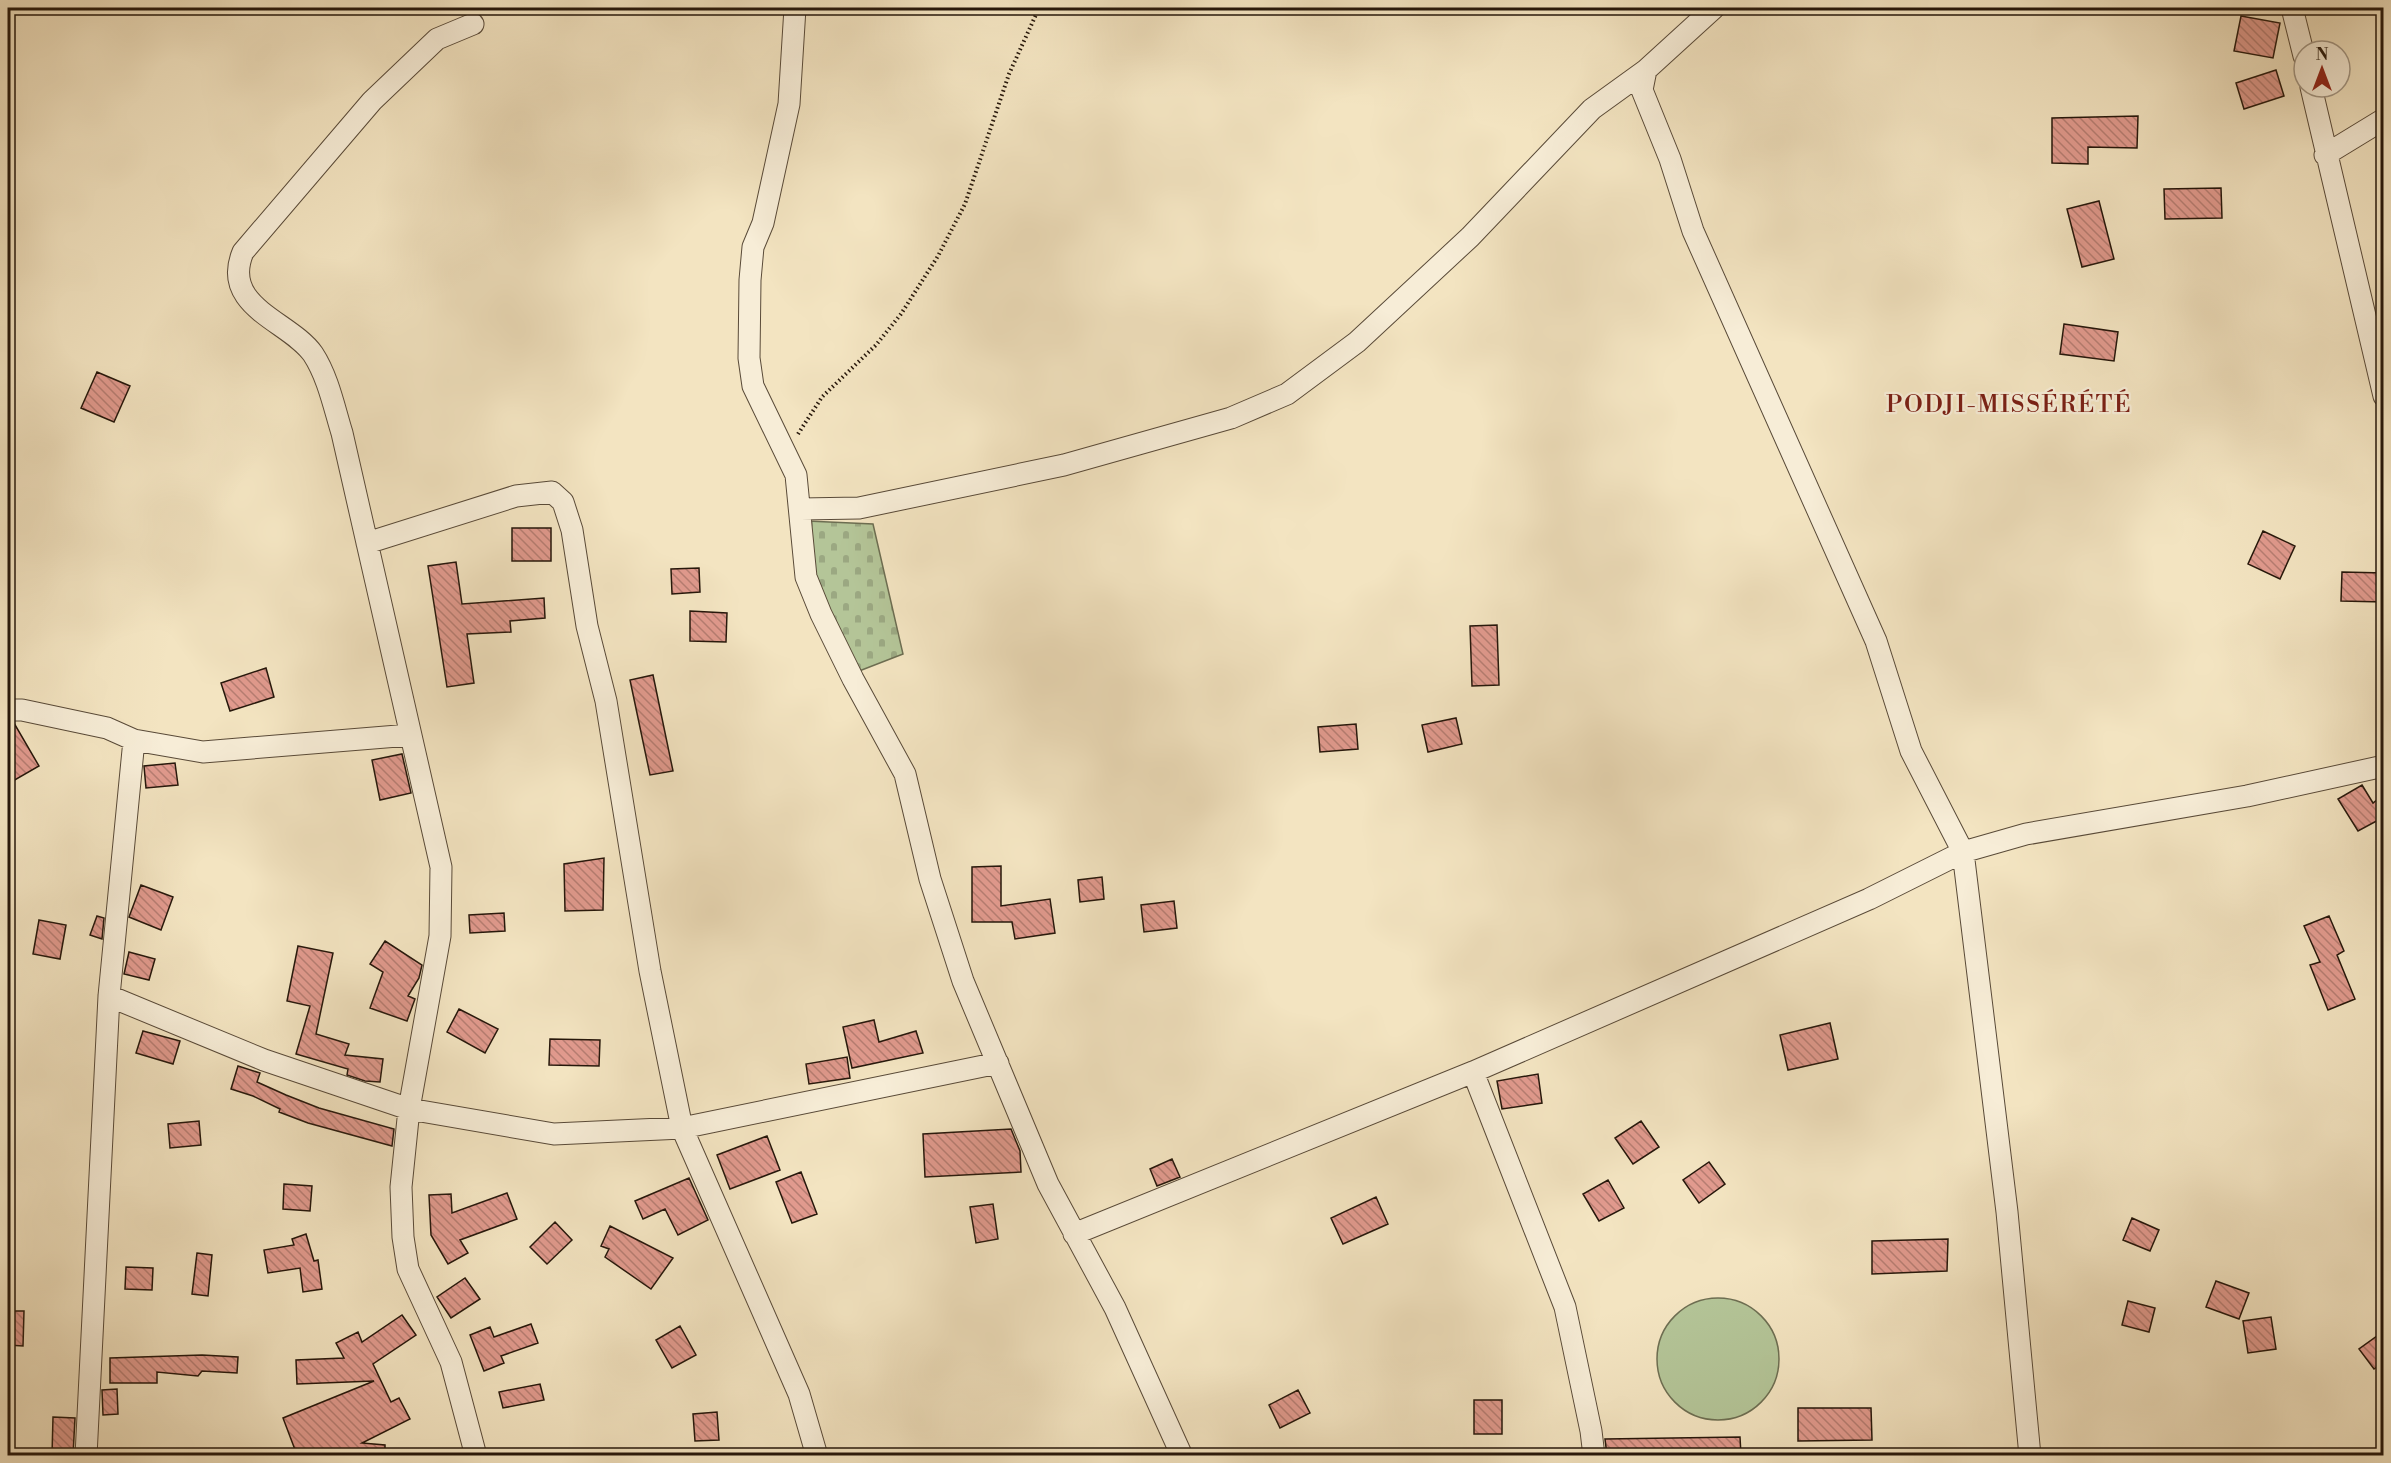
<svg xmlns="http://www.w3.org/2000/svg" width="2391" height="1463" viewBox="0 0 2391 1463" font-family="'Libre Bodoni',serif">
	<defs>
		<pattern id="cemetery-stones" width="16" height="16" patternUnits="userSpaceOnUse" patternTransform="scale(1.5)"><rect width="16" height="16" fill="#b4c598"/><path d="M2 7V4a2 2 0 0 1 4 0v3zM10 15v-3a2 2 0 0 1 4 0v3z" fill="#9ba882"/></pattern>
		<pattern id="building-back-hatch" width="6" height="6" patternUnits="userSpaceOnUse" patternTransform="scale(1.5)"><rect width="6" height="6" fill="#e19a8e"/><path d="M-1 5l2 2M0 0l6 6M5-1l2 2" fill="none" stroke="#b67d72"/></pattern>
	</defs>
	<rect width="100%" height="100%" fill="#f3e4c1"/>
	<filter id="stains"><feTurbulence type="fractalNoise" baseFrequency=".00333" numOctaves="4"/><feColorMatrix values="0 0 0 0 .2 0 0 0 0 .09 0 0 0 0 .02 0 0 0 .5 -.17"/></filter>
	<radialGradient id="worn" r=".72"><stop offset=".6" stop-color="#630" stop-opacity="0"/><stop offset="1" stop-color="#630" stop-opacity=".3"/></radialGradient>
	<path fill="url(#cemetery-stones)" stroke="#6d6e52" stroke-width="1.5" d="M 807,521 L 873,524 L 903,654 L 854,673 L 813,581 Z"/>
	<path fill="#b4c598" stroke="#6d6e52" stroke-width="1.5" d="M1657 1359a61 61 0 1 1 122 0a61 61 0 1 1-122 0Z"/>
	<path fill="url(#building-back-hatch)" stroke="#26170b" stroke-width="1.5" d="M 2241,16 L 2280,23 L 2273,58 L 2234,51 Z
		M 2276,70 L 2284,96 L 2244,109 L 2236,83 Z
		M 2138,116 L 2137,148 L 2088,147 L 2088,164 L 2052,163 L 2052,118 Z
		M 2221,188 L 2222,218 L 2165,219 L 2164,189 Z
		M 2099,201 L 2114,259 L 2082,267 L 2067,209 Z
		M 2064,324 L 2118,332 L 2114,361 L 2060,354 Z
		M 97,372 L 130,386 L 114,422 L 81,408 Z
		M 512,528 L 551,528 L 551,561 L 512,561 Z
		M 2263,531 L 2295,546 L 2280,579 L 2248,564 Z
		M 456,562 L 462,604 L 544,598 L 545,618 L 510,621 L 511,632 L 467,634 L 474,683 L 447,687 L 428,566 Z
		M 699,568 L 700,592 L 672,594 L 671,569 Z
		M 2342,572 L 2384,573 L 2384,602 L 2341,601 Z
		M 690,611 L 727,613 L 726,642 L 690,641 Z
		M 1497,625 L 1499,685 L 1472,686 L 1470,626 Z
		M 266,668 L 274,697 L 230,711 L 221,683 Z
		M 653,675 L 673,771 L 650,775 L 630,680 Z
		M 1456,718 L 1462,744 L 1428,752 L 1422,725 Z
		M 8,723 L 14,723 L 39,766 L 13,781 L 8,772 Z
		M 1356,724 L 1358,749 L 1320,752 L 1318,727 Z
		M 402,754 L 411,793 L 380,800 L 372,760 Z
		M 175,763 L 178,785 L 146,788 L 144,766 Z
		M 2362,785 L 2373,803 L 2384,794 L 2384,817 L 2358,831 L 2338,799 Z
		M 604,858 L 603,910 L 565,911 L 564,864 Z
		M 1001,866 L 1001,906 L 1050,899 L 1055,933 L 1015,939 L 1012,922 L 972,922 L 972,867 Z
		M 1102,877 L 1104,899 L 1080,902 L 1078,880 Z
		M 141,885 L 173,897 L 161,930 L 129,917 Z
		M 1174,901 L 1177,928 L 1144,932 L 1141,905 Z
		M 504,913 L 505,931 L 470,933 L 469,915 Z
		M 97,916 L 104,918 L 102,939 L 90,935 Z
		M 2329,916 L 2344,951 L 2337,955 L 2355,999 L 2328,1010 L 2310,965 L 2320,962 L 2304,926 Z
		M 39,920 L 66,925 L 60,959 L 33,954 Z
		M 385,941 L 422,965 L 419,978 L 408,996 L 415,999 L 407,1021 L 370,1008 L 383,972 L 370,964 Z
		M 298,946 L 333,953 L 316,1034 L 349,1044 L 345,1055 L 383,1059 L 380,1082 L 365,1081 L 347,1075 L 348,1069 L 296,1054 L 310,1006 L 287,1001 Z
		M 129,952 L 155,959 L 149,980 L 124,974 Z
		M 459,1009 L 498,1029 L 485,1053 L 447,1032 Z
		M 874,1020 L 879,1042 L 916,1031 L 923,1053 L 852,1068 L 843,1027 Z
		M 1830,1023 L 1838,1059 L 1788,1070 L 1780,1035 Z
		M 143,1031 L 180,1041 L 173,1064 L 136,1053 Z
		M 550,1039 L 600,1040 L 599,1066 L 549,1065 Z
		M 847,1057 L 850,1078 L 809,1084 L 806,1064 Z
		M 238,1066 L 260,1073 L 257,1082 L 286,1095 L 319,1108 L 394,1129 L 392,1146 L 308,1123 L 279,1112 L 280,1109 L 253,1096 L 231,1089 Z
		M 1538,1074 L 1542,1103 L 1502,1109 L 1497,1081 Z
		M 199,1121 L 201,1145 L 170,1148 L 168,1124 Z
		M 1641,1121 L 1659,1147 L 1633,1164 L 1615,1138 Z
		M 1011,1129 L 1020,1151 L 1021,1172 L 925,1177 L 923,1134 Z
		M 767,1136 L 780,1170 L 730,1189 L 717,1155 Z
		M 1172,1159 L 1180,1177 L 1157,1186 L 1150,1169 Z
		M 1709,1162 L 1725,1184 L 1699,1203 L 1683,1180 Z
		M 801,1172 L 817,1214 L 792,1223 L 776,1182 Z
		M 689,1178 L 708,1220 L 678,1235 L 665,1209 L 643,1219 L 635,1201 Z
		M 1608,1180 L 1624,1208 L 1599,1221 L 1583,1194 Z
		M 284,1184 L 312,1186 L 310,1211 L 283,1209 Z
		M 507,1193 L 517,1219 L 460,1240 L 468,1253 L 448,1264 L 431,1235 L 429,1195 L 451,1194 L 452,1213 Z
		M 1376,1197 L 1388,1224 L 1343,1244 L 1331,1218 Z
		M 993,1204 L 998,1239 L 976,1243 L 970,1207 Z
		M 2132,1218 L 2159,1230 L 2150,1251 L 2123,1240 Z
		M 555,1222 L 572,1240 L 547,1264 L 530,1247 Z
		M 610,1226 L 673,1258 L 651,1289 L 605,1257 L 609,1249 L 601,1246 Z
		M 306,1234 L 314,1261 L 318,1260 L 322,1289 L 303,1292 L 300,1268 L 268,1273 L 264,1250 L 294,1245 L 292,1239 Z
		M 1948,1239 L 1947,1271 L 1872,1274 L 1872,1241 Z
		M 197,1253 L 212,1255 L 208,1296 L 192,1294 Z
		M 126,1267 L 153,1268 L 152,1290 L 125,1289 Z
		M 465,1278 L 480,1299 L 451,1318 L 437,1297 Z
		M 2216,1281 L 2249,1293 L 2239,1319 L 2206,1307 Z
		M 2128,1301 L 2155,1308 L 2149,1332 L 2122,1325 Z
		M 8,1311 L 24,1311 L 23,1346 L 8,1345 Z
		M 402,1315 L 416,1335 L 373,1364 L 391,1402 L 399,1398 L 410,1419 L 362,1443 L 385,1445 L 385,1455 L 297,1455 L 283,1418 L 374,1381 L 297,1384 L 296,1360 L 344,1358 L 336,1343 L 358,1332 L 362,1342 Z
		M 2271,1317 L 2276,1349 L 2248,1353 L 2243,1321 Z
		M 531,1324 L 538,1343 L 501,1356 L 504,1363 L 484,1371 L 470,1335 L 490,1327 L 494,1337 Z
		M 680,1326 L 696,1355 L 672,1368 L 656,1340 Z
		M 2384,1331 L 2384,1362 L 2374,1369 L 2359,1349 Z
		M 202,1355 L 238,1357 L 237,1373 L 202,1371 L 198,1376 L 157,1372 L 157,1383 L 110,1383 L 110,1358 Z
		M 540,1384 L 544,1400 L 503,1408 L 499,1392 Z
		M 117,1389 L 118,1414 L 103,1415 L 102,1390 Z
		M 1298,1390 L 1310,1413 L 1280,1428 L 1269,1405 Z
		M 1474,1400 L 1502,1400 L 1502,1434 L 1474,1434 Z
		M 1798,1408 L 1871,1408 L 1872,1440 L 1798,1441 Z
		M 717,1412 L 719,1440 L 695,1441 L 693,1414 Z
		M 53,1417 L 75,1418 L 73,1455 L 52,1455 Z
		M 1740,1437 L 1741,1455 L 1607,1455 L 1605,1439 Z"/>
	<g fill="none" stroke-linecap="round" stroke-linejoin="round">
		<g stroke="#594a38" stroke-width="23">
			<path id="street" d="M 795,8 L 789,104 L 763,223 L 753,247 L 750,280 L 749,358 L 753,386 L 796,475 L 806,577 L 821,614 L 853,679 L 905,774 L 930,879 L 963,981 L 1048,1184 L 1115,1308 L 1182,1456
				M 1714,8 L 1646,70 L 1642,90 L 1670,159 L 1693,231 L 1876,641 L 1911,751 L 1963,852 L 2007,1212 L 2030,1456
				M 2292,8 L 2304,56
				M 473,24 L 437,39 L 372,101 L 243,252 C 220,307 290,321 313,354 C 328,377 334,407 342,433 L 441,867 L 440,936 L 409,1109 L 401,1187 L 403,1237 L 408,1269 L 451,1362 L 476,1456
				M 2311,87 L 2384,396
				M 2325,155 L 2384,119
				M 801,509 L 859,508 L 1064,465 L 1231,418 L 1287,394 L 1357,342 L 1470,237 L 1592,109 L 1646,70
				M 367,543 L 516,496 L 552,492 L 563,502 L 572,530 L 587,626 L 606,701 L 650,971 L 682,1128 L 799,1394 L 817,1456
				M 8,710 L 22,710 L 107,728 L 134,740 L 203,752 L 410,735
				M 109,996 L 264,1060 L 409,1109 L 554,1134 L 682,1128 L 998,1063
				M 1473,1072 L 1565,1307 L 1591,1431 L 1594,1456
				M 1074,1234 L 1473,1072 L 1869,899 L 1963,852 L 2026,834 L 2247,796 L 2384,766
				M 86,1456 L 109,996 L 134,740"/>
		</g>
		<path stroke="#26170b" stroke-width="4" stroke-dasharray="1.5 3" stroke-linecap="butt" d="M 798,434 L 822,397 L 876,345 L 901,314 L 938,256 L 965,204 L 1009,74 L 1039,8"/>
		<use href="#street" stroke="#f7edd7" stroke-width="21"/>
	</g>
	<g text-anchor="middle" stroke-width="4.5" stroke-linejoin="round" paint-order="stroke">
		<g font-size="24" letter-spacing="1.5" fill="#7a1f14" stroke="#f7edd7">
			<text x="2009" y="412">PODJI-MISSÉRÉTÉ</text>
		</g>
	</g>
	<rect width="2391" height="1463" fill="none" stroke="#f3e4c1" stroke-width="30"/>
	<rect x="9" y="9" width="2373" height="1445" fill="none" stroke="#26170b" stroke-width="3"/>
	<rect x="15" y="15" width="2361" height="1433" fill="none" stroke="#26170b" stroke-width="1.5"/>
	<g transform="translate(2322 69)"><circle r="28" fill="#f7edd7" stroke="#a39785" stroke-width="1.5"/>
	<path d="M0-4.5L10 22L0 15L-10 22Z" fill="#8f2418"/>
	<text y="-9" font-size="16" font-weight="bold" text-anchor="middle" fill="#26170b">N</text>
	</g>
	<rect width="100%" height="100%" filter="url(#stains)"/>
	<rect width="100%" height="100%" fill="url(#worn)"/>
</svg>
